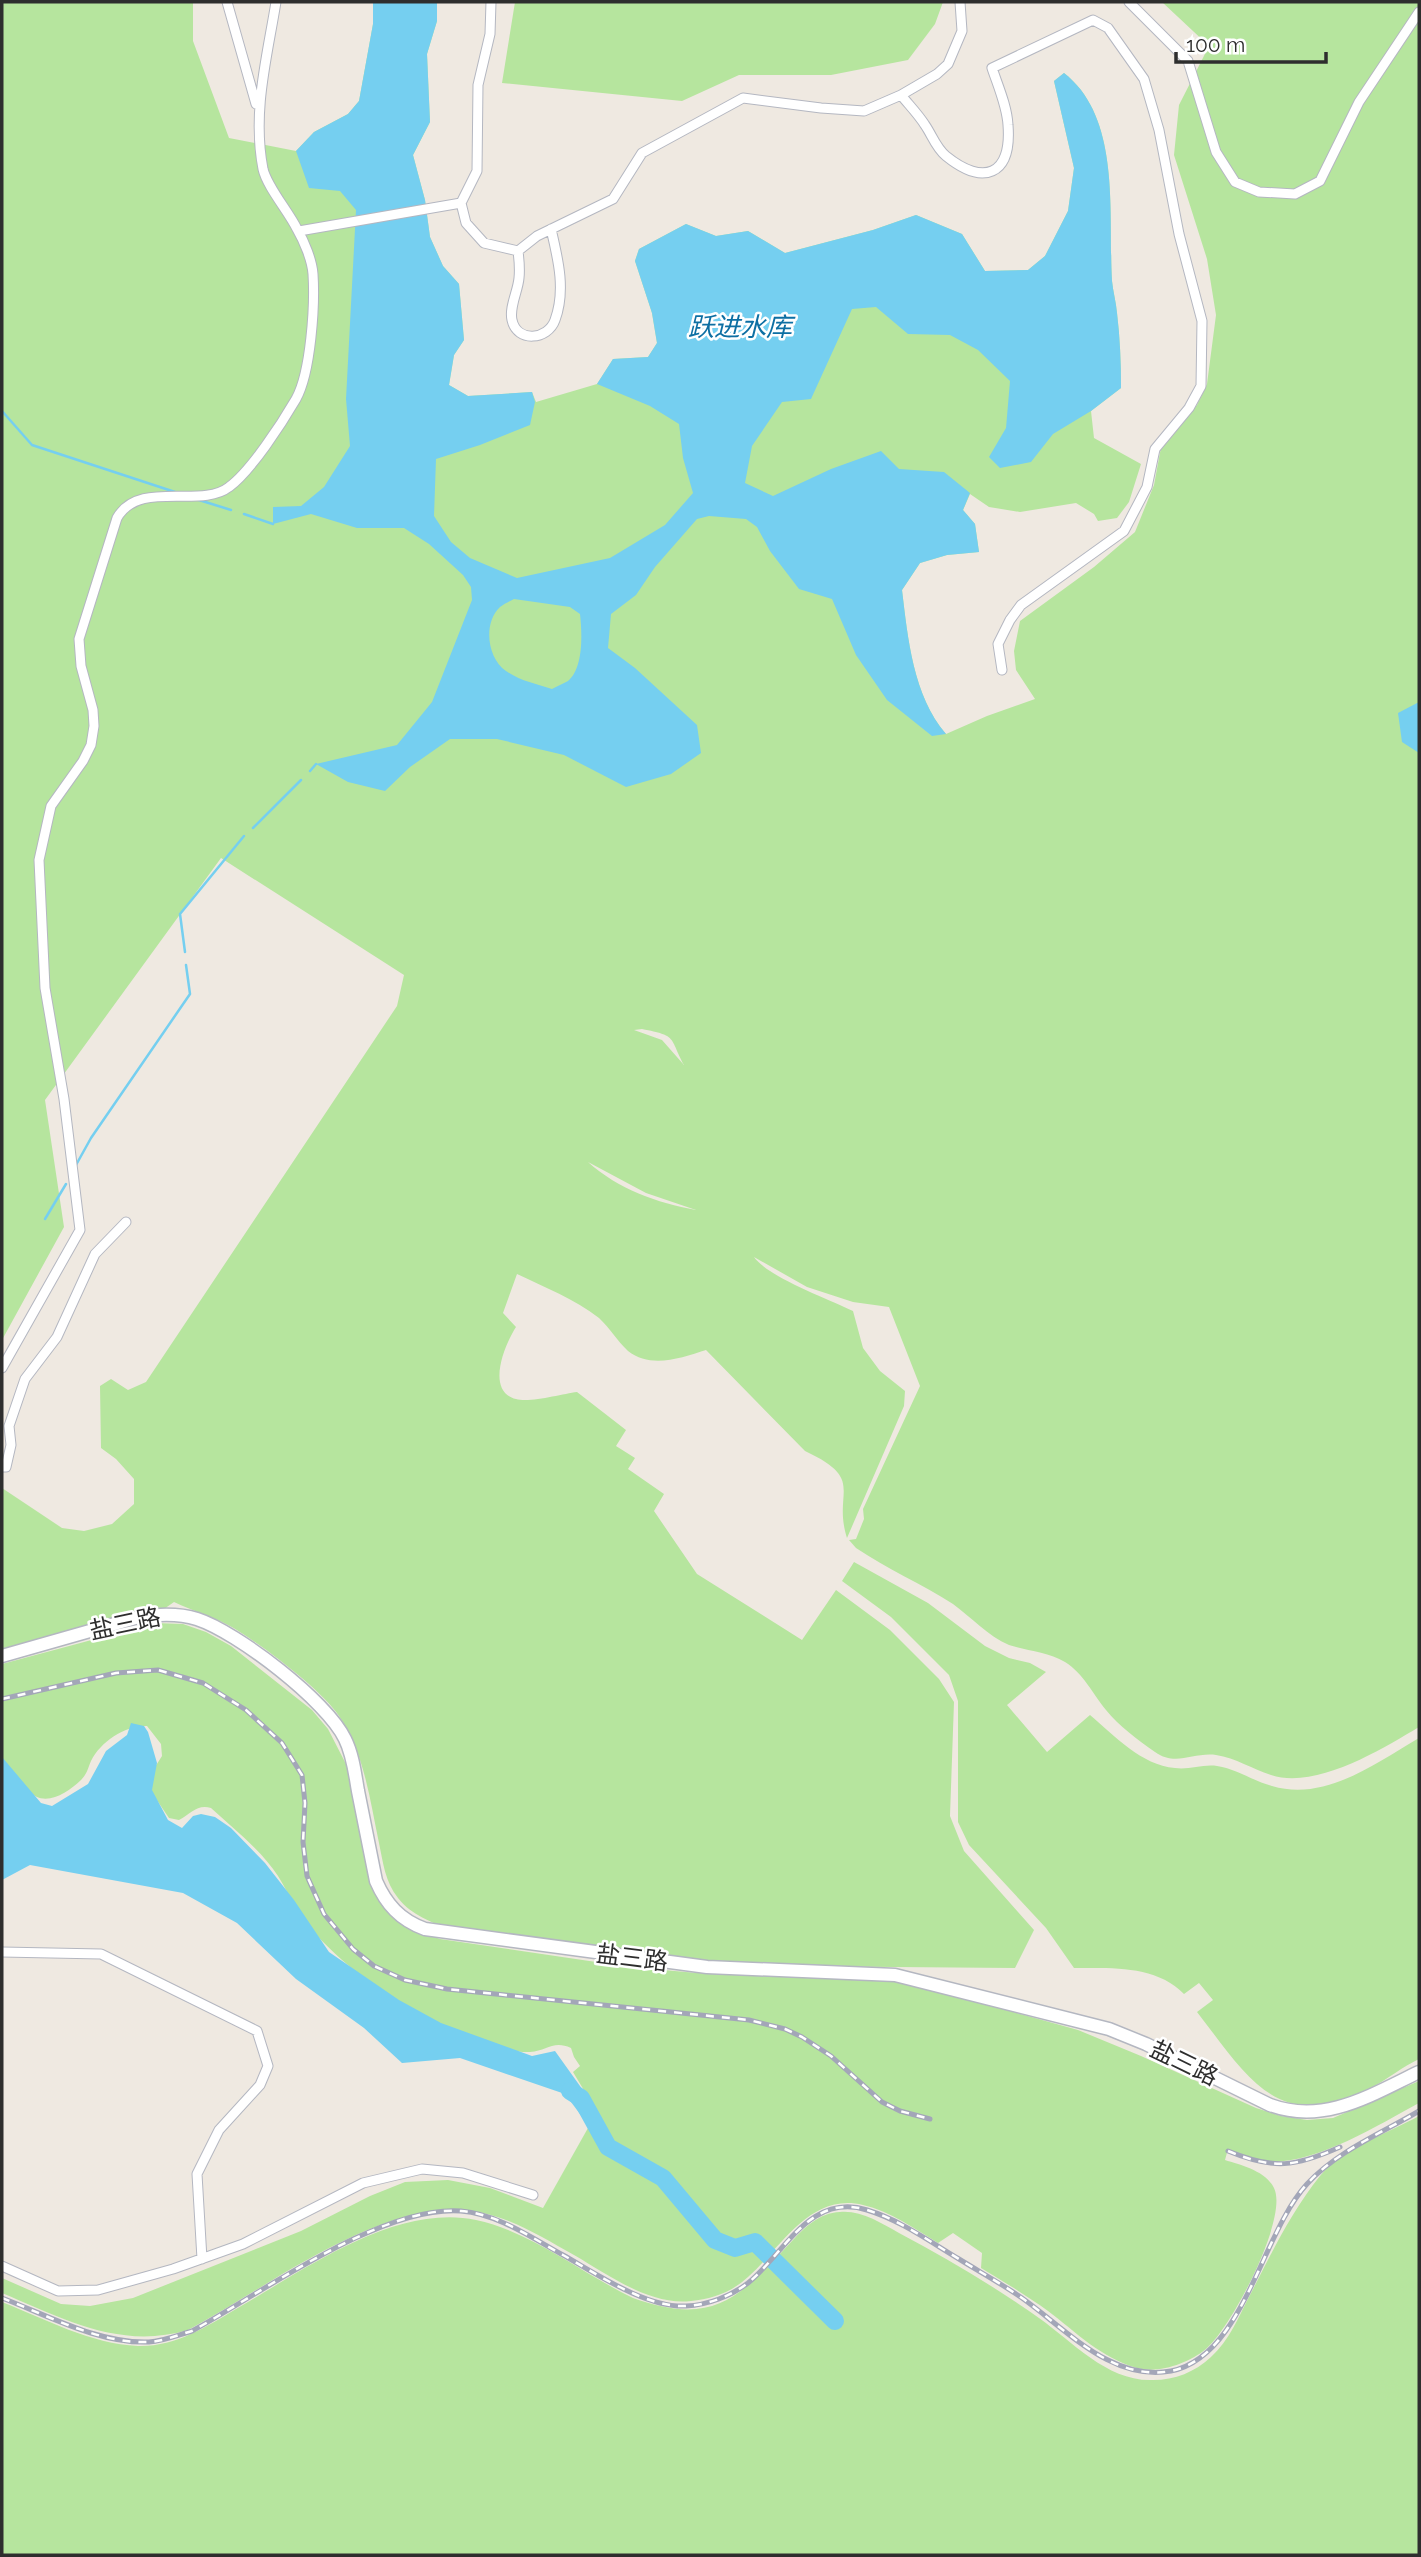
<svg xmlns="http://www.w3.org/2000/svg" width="1421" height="2557" viewBox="0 0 1421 2557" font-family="Raleway,'Noto Sans SC',sans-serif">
	<rect width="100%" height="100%" fill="#efe9e1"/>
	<path fill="#b6e59e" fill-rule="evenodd" d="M 2,2 L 193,2 L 193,41 L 229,138 L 296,151 L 314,132 L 348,114 L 359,101 L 373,24 L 373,2 L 437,2 L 437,21 L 427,54 L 430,122 L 413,155 L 425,200 L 430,237 L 443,266 L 459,284 L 464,340 L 454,355 L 449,385 L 468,396 L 532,392 L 536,402 L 597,384 L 613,359 L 648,357 L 657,343 L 652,313 L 635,261 L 639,249 L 686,224 L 716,236 L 748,231 L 785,253 L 873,230 L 916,215 L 962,234 L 985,271 L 1028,270 L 1045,256 L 1068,211 L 1074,168 L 1054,81 L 1064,73 C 1122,118 1108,215 1112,281 C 1113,291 1116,302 1117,313 C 1120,338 1121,362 1121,388 L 1091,411 L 1094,438 L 1141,464 L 1129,502 L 1117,518 L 1098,521 L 1094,514 L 1076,503 L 1020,512 L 989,507 L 970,494 L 963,510 L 975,524 L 979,552 L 947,555 L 920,563 L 902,590 C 908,639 913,695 946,734 L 987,716 L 1035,699 L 1016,670 L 1014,651 L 1020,621 L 1094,567 L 1135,532 L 1154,485 L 1162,442 L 1197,405 L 1207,384 L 1216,315 L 1207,259 L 1174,155 L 1179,105 L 1209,46 L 1162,2 L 1419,2 L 1419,1727 C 1382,1749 1316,1790 1271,1775 C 1252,1769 1236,1758 1216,1755 C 1193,1752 1176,1767 1155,1752 C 1138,1740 1119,1726 1106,1710 C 1092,1693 1084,1674 1065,1662 C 1048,1652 1027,1651 1009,1645 C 988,1636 971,1617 953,1604 C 922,1584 887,1569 856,1548 L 849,1540 L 856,1539 L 864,1519 L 863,1509 L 920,1386 L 889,1307 L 853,1302 L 807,1287 L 754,1257 C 768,1277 828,1299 853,1311 L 863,1348 L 880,1371 L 905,1391 L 904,1406 L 847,1538 C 832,1491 867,1480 805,1451 L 706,1350 C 681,1358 651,1369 628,1351 C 617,1341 610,1328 599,1318 C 575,1299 544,1287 517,1274 L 503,1313 L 516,1327 C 505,1344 485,1391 516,1399 C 530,1403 562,1394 577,1392 L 626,1430 L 616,1446 L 635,1458 L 628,1469 L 664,1494 L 654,1511 L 697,1574 L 802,1640 L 836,1590 L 890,1630 L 939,1679 L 954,1702 L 950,1816 L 964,1851 L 1034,1930 L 1015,1968 L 774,1966 L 666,1958 L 452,1930 C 433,1923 411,1915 398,1898 C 385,1882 383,1862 379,1843 C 370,1800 364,1752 339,1716 C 322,1690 256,1640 228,1625 C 211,1616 191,1610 174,1602 L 164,1609 L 2,1653 L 2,1488 L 62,1528 L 84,1531 L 112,1524 L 134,1504 L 134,1479 L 116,1459 L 101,1448 L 100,1386 L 111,1379 L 128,1390 L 146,1382 L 397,1006 L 404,975 L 221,858 L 45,1100 L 64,1227 L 2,1340 ZM 642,1029 C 678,1036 669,1037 684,1065 L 662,1040 L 634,1030 ZM 588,1162 L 646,1193 L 696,1210 C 657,1203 618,1189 588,1162 Z
		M 515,2 L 943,2 L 935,24 L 908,60 L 831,75 L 739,75 L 682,101 L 502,83 Z
		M 854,1562 L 928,1603 L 985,1646 L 1009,1658 L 1030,1663 L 1046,1672 L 1007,1705 L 1047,1752 L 1090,1715 C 1115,1736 1141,1765 1175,1768 C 1189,1770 1203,1764 1217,1766 C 1237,1769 1253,1781 1272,1786 C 1325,1802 1376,1763 1419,1738 L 1419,2059 C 1402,2067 1389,2078 1373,2087 C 1278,2136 1250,2080 1197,2012 L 1213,2000 L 1199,1983 L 1184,1994 C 1156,1965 1112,1968 1074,1968 L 1046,1928 L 969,1845 L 958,1822 L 958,1701 L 949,1675 L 891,1617 L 842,1581 Z
		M 155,1623 L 183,1624 L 206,1632 L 231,1646 L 312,1710 L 328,1729 L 346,1764 L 374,1885 L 421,1932 L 440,1939 L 630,1967 L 697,1973 L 878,1977 L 902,1981 L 1078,2030 L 1141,2056 L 1256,2108 L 1281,2116 L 1307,2120 L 1333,2118 L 1419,2081 L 1419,2103 C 1378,2125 1318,2163 1269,2162 C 1255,2162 1241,2154 1228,2149 L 1225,2160 C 1241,2165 1266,2171 1274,2188 C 1289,2218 1231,2328 1206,2349 C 1189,2363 1159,2374 1137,2368 C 1101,2358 1076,2332 1048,2311 C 1026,2295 1004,2282 981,2268 L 982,2253 L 953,2233 L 938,2243 C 915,2229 890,2211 863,2205 C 810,2192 781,2248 748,2277 C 732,2292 712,2299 691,2301 C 650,2306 607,2274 574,2255 C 545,2239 515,2220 483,2213 C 389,2191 268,2288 188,2330 C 120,2350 64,2319 2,2293 L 2,2278 L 61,2304 L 90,2306 L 133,2298 L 301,2231 L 370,2196 L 405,2182 L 448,2180 L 490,2188 L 543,2208 L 597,2112 L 573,2072 L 580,2066 L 574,2057 L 571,2048 C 553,2040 547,2051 530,2052 C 506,2054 452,2030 430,2019 C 384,1997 342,1964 308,1926 C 295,1911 289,1893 278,1876 C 261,1850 234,1829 211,1808 C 197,1804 191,1814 179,1820 L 169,1818 L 150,1790 L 155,1767 L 162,1756 L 161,1744 L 147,1726 C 126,1725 101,1741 91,1761 C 88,1768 87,1774 81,1780 C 66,1794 43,1809 27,1789 C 19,1780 9,1771 3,1760 C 0,1750 2,1681 2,1664 Z
		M 1419,2116 L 1419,2555 L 2,2555 L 2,2302 C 45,2319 91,2344 138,2346 C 175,2347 206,2327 236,2309 C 303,2271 394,2203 476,2220 C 532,2232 581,2273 633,2298 C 714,2327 739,2298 792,2241 C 805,2227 819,2213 840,2212 C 861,2210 881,2223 899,2233 C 947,2258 995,2287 1039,2318 C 1073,2342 1108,2382 1153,2380 C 1175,2380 1195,2372 1211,2357 C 1229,2341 1239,2316 1250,2295 C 1271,2254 1291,2212 1320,2176 C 1342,2149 1388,2133 1419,2116 Z"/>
	<path fill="#75cff0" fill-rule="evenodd" d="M 373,2 L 437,2 L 437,21 L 427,54 L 430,122 L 413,155 L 425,200 L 430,237 L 443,266 L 459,284 L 464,340 L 454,355 L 449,385 L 468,396 L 532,392 L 535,402 L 530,425 L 480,445 L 436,459 L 434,516 L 451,542 L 470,558 L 517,578 L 610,558 L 665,525 L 693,493 L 683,458 L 679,424 L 650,406 L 597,384 L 613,359 L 648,357 L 657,343 L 652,313 L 635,261 L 639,249 L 686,224 L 716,236 L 748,231 L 785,253 L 873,230 L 916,215 L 962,234 L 985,271 L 1028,270 L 1045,256 L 1068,211 L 1074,168 L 1054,81 L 1064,73 C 1122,118 1108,215 1112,281 C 1113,291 1116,302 1117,313 C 1120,338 1121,362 1121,388 L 1091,411 L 1053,434 L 1031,462 L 1000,468 L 989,457 L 1006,428 L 1010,381 L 978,350 L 950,335 L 908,334 L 876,307 L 852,309 L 811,399 L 782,402 L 752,446 L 745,483 L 773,496 L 831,469 L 881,451 L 899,469 L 944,472 L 970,493 L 963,510 L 975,524 L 979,552 L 947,555 L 920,563 L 902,590 C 908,639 913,695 946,734 L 932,736 L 887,700 L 856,655 L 832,599 L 799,589 L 770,551 L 757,527 L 746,519 L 709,516 L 697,519 L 655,567 L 636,595 L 611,614 L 608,648 L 635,668 L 697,725 L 701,753 L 671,774 L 626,787 L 564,755 L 497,739 L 450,739 L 410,767 L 385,791 L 348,782 L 316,764 L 397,745 L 432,702 L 472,600 L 471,587 L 463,575 L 429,544 L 404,528 L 357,528 L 311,514 L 273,524 L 273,507 L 301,506 L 324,487 L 350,446 L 346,399 L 356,210 L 340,191 L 309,188 L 296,151 L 314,132 L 348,114 L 359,101 L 373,24 ZM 514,599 L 570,607 L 580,614 C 582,632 584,668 568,681 C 563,684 557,686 552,689 C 536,684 520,681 506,671 C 487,658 483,623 500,607 C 504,604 510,601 514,599 Z
		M 1419,702 L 1419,753 L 1402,742 L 1398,713 Z
		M 131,1723 L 144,1726 L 148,1732 L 157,1763 L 152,1790 L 168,1820 L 182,1828 L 193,1816 L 201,1814 L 215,1817 L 231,1828 L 265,1863 L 294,1900 L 329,1952 L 399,2000 L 441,2023 L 532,2056 L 555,2051 L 585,2093 L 586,2122 L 565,2094 L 460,2058 L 402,2063 L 364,2028 L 296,1979 L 237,1923 L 183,1893 L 30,1865 L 2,1880 L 2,1757 L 41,1803 L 52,1806 L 88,1784 L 106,1751 L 127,1735 Z"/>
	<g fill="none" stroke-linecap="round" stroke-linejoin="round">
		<path stroke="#75cff0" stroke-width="2.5" d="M 2,411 L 32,445 L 175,492
			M 199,500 L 231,510
			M 244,514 L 273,524
			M 310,771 L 316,764
			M 253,828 L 301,780
			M 185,952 L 180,914 L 244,836
			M 76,1165 L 91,1138 L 190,994 L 186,965
			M 45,1219 L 66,1184"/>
		<path stroke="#75cff0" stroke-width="18" d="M 570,2091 L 581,2098 L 608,2147 L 663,2178 L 715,2240 L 735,2248 L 755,2242 L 835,2321"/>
		<g stroke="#b4b7c1" stroke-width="11">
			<path id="minor" d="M 227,2 L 256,104
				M 491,2 L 490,34 L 478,85 L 477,171 L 461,203 L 466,223 L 484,243 L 518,251 L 537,236 L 613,199 L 642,153 L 743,98 L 821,108 L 864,111 L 901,95 L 937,74 L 948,64 L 962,31 L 960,2
				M 1129,2 L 1188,61 L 1216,152 L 1235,182 L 1259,192 L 1295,194 L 1320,181 L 1359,102 L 1419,12
				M 901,95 C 909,105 918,114 925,125 C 932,135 936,148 946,156 C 983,186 1012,176 1008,125 C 1007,106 998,86 992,68 L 1093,20 L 1108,28 L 1144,79 L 1159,130 L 1179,234 L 1202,321 L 1201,386 L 1189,408 L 1155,449 L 1147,487 L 1124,531 L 1021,605 L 1010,620 L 998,644 L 1002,670
				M 299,231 L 461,203
				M 518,251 C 519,259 520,269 519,278 C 518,291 509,307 512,320 C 517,343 548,340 555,320 C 566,290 558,259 551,229
				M 2,1368 L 80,1230 L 64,1099 L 45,988 L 39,860 L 51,806 L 83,761 L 91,745 L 94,726 L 93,710 L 81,666 L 79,639 L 117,518 C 139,479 201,509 229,487 C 251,471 282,423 296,399 C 311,372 315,305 313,274 C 312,260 304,241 297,229 C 289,212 267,187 263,169 C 252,112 267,58 276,2
				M 2,1467 L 6,1467 L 11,1445 L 9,1426 L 25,1379 L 57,1337 L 95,1254 L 126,1222
				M 2,1952 L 101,1954 L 257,2031 L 268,2066 L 260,2085 L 219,2130 L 197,2174 L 202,2259
				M 2,2266 L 58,2291 L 98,2290 L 173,2269 L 243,2244 L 363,2183 L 422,2169 L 463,2173 L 533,2195"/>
		</g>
		<g stroke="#b4b7c1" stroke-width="15">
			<path id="secondary" d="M 2,1656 L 139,1617 C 159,1614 178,1613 197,1619 C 237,1632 327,1701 345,1739 C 353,1755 355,1774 358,1791 C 364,1821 370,1851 376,1881 C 386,1904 400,1920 425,1929 L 707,1967 L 895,1975 L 1109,2029 L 1146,2044 L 1270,2105 C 1324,2125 1371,2095 1419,2072"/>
		</g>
		<use href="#minor" stroke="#fff" stroke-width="9"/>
		<use href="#secondary" stroke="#fff" stroke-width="12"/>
		<g stroke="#a3a6b8" stroke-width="5">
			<path id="rail" d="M 2,1699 L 116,1673 L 158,1670 L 203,1683 L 246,1710 L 282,1743 L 302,1775 L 305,1803 L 303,1842 L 307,1876 L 324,1914 L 353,1949 L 374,1966 L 405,1980 L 447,1989 L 749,2020 L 785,2029 L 802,2037 L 831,2056 L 882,2102 L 900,2111 L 930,2119
				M 1228,2151 C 1274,2170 1295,2167 1340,2147
				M 2,2298 C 47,2315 99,2344 149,2342 C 164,2341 178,2335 192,2331 C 262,2293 381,2205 461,2211 C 498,2214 532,2238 563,2255 C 597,2274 646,2308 686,2306 C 708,2305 731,2296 748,2283 C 784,2254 810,2192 867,2210 C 900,2220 929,2241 959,2259 C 980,2272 1002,2284 1022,2298 C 1066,2329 1112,2382 1171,2371 C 1244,2356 1261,2234 1307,2184 C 1337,2151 1382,2133 1419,2111"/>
		</g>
		<use href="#rail" stroke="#fff" stroke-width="2.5" stroke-dasharray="8" stroke-linecap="butt"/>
	</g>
	<g text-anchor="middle" stroke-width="5" stroke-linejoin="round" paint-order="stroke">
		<g font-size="24" fill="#2e2e2e" stroke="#fff">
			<text transform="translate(125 1624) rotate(-12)" y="8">盐三路</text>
			<text transform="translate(632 1958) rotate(7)" y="8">盐三路</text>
			<text transform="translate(1184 2063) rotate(26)" y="8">盐三路</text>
		</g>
		<g font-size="26" font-style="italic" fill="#0d6fa3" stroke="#fff">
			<text x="740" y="336">跃进水库</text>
		</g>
	</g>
	<rect width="1421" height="2557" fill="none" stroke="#2e2e2e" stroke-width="7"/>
	<path d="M1176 52v10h150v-10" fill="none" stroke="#2e2e2e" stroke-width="3.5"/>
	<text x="1186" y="52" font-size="21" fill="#2e2e2e" stroke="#ffffff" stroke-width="5" paint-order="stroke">100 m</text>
</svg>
